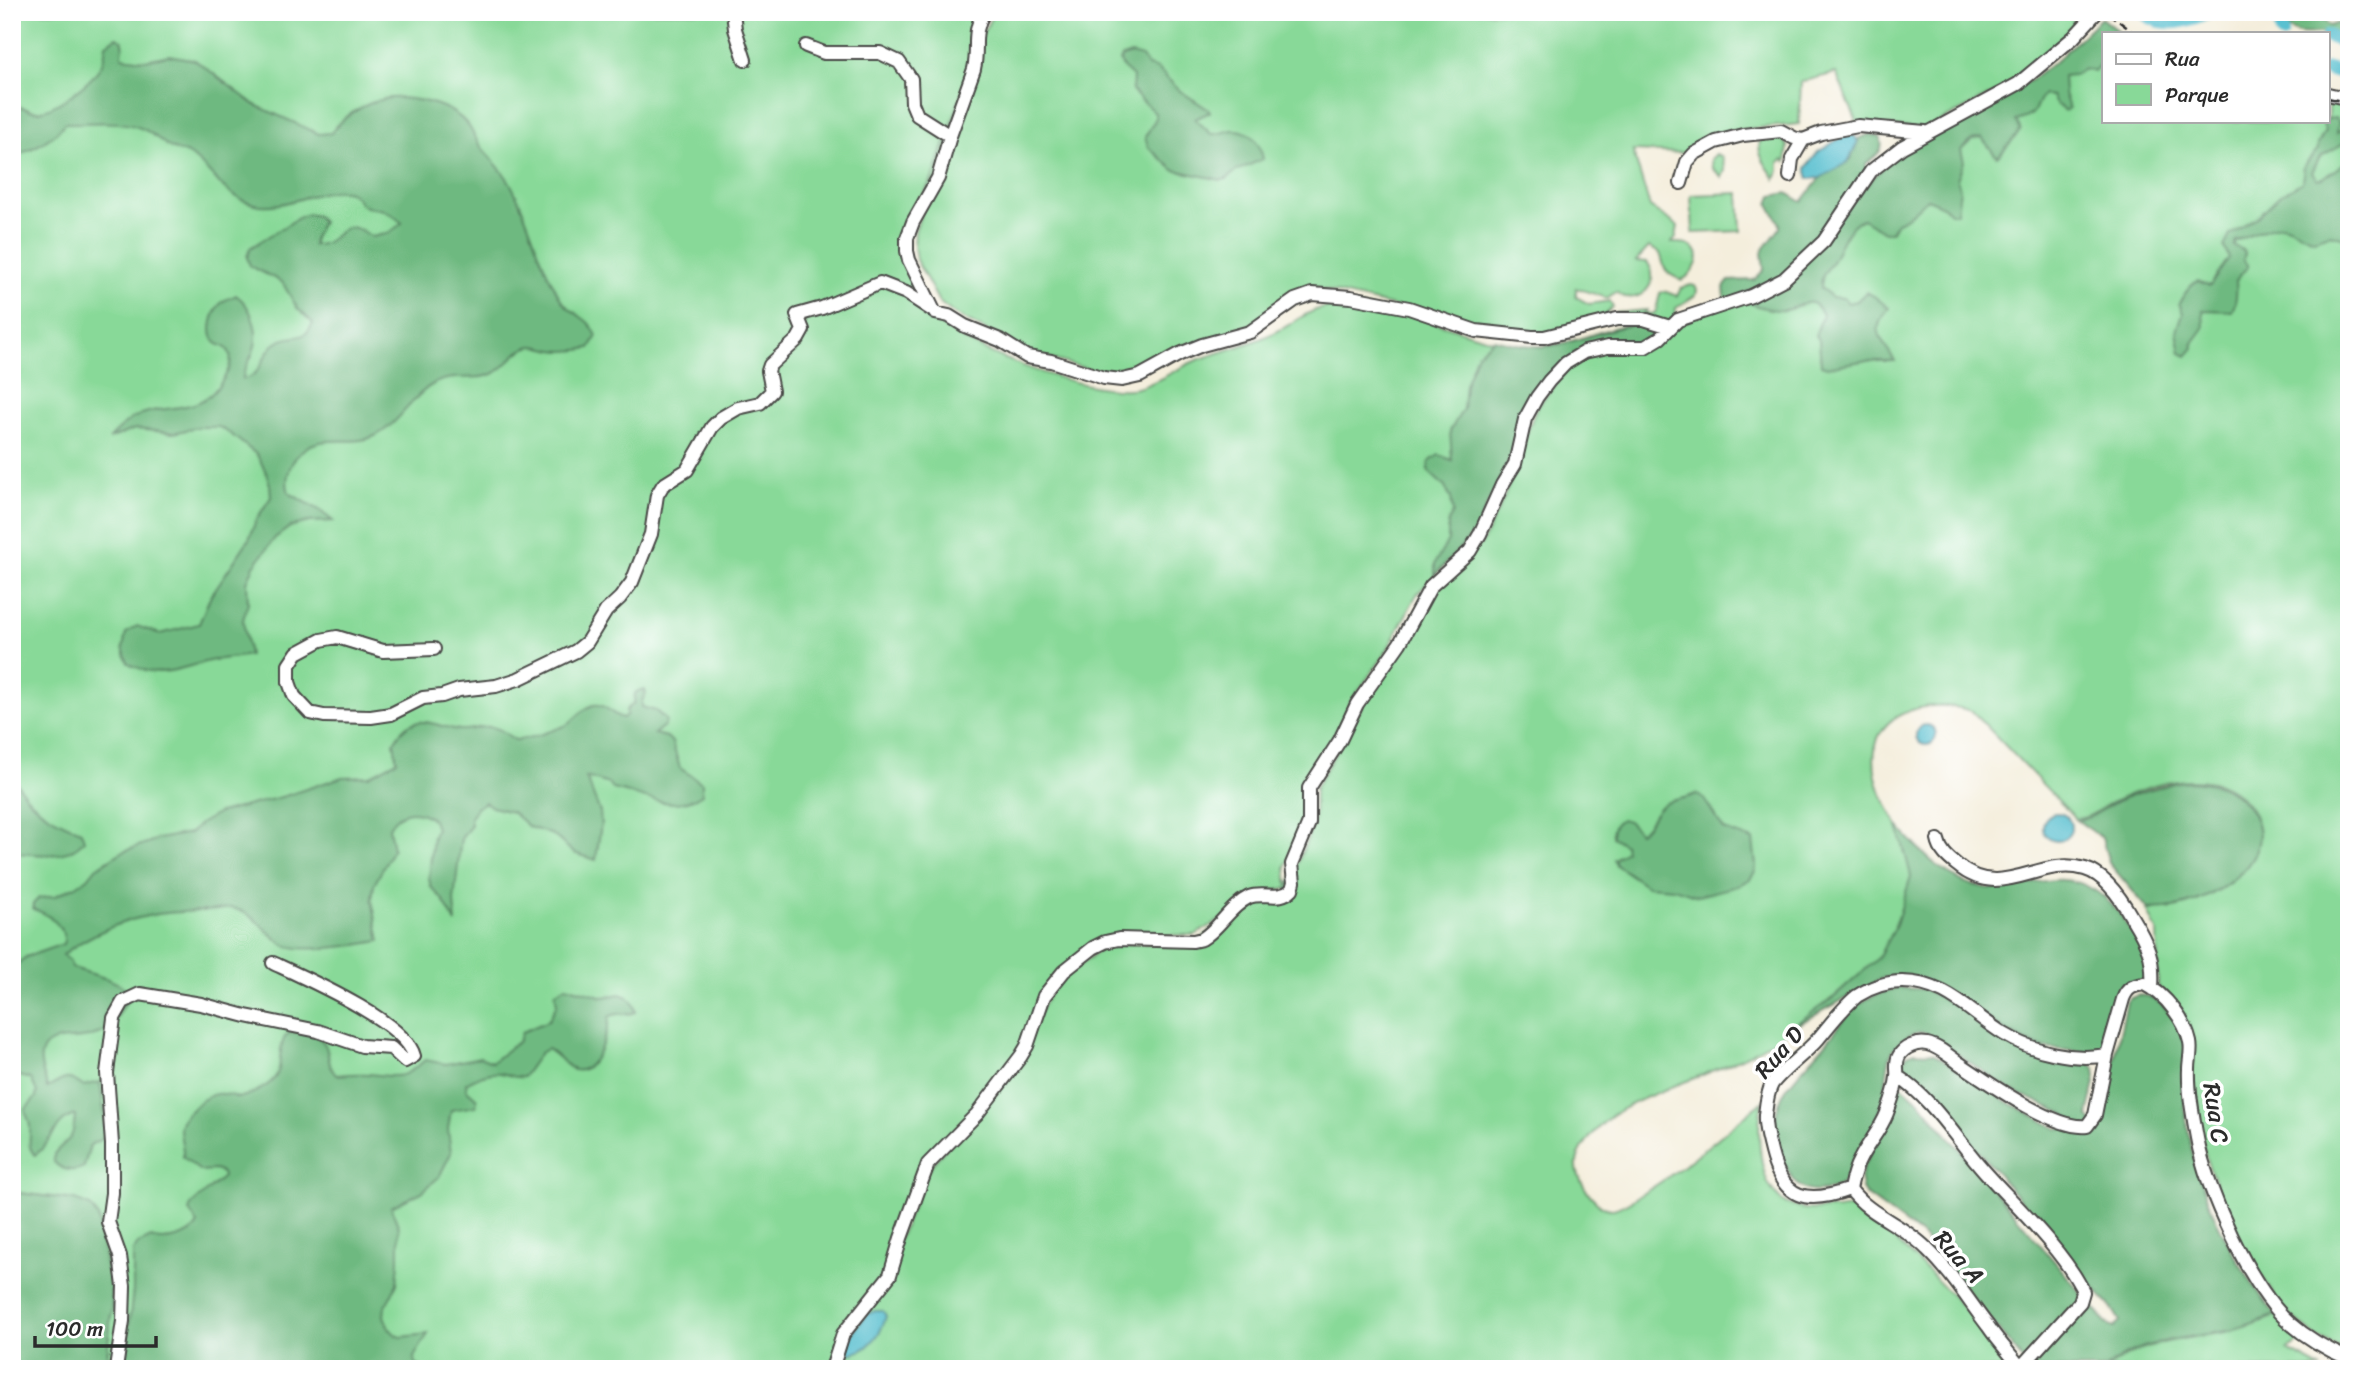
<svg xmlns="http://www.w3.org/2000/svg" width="2361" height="1381" viewBox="0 0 2361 1381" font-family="Sriracha,sans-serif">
	<rect width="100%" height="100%" fill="#fff"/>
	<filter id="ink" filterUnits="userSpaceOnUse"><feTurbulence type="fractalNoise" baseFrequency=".0143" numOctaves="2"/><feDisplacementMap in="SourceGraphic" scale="14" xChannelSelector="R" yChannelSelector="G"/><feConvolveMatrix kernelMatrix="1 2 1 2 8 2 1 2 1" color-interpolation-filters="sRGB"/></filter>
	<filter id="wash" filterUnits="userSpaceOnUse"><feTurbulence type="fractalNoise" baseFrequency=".00686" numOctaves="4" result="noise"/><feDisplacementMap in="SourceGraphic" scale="28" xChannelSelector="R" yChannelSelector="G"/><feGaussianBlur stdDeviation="1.57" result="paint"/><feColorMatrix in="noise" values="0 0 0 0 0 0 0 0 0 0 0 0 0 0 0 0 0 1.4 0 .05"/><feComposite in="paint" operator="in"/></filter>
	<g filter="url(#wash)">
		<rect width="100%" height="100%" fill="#f4eedc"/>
		<path fill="#88d998" stroke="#5a8262" stroke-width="2" d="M 12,12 L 980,12 L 970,68 L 937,169 L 902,236 C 909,255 923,307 935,319 C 965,350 1095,398 1137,388 C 1157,383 1176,369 1195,361 C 1221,351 1249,345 1274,333 C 1294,324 1308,308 1331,307 C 1352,305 1385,308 1405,313 C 1447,325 1488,343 1533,346 C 1564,348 1595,331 1625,325 L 1575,353 L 1518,425 L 1507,465 L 1465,545 L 1417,594 L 1384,656 L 1350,702 L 1334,736 L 1309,774 L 1304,788 L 1301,826 L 1286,867 L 1288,888 L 1269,891 L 1195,935 L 1121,935 L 1055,974 L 1017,1052 L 971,1115 L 921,1166 L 913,1182 L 886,1270 L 828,1369 L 106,1369 L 112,1300 L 98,1217 L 75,1200 L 12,1192 Z
			M 994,12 L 2070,12 L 2075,27 L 2073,32 L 2014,83 L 1925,129 L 1858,124 L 1836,73 L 1801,82 L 1799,124 C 1760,129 1715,126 1685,153 L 1633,151 L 1650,207 L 1678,226 L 1676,237 L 1672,243 C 1677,243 1684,242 1689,245 C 1706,253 1695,274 1682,280 C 1662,272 1666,270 1660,253 L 1649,247 L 1636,261 L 1647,262 C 1664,284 1635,309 1616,292 L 1607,298 L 1576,288 L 1576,297 L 1589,304 L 1610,301 L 1613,307 L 1606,313 L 1605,318 L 1545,333 L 1491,329 L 1321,289 L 1244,329 L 1151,367 L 1119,377 L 1031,354 L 954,314 L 939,302 L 916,260 L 914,247 L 915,231 L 982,35 Z
			M 2101,18 L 2120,33 L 2104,33 L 2104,121 L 2328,121 L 2328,103 L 2349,108 L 2349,1353 L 2316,1337 L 2291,1316 L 2275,1297 L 2234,1233 L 2205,1156 L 2195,1106 L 2158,985 L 2157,931 L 2147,910 C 2158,910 2169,909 2179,907 C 2220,897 2282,856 2250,808 C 2240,794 2229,786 2212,782 C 2178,775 2139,789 2109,804 C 2098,810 2088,819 2076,819 L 1972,711 C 1948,704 1923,703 1900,715 C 1870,730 1870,764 1881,793 C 1885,804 1893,814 1898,826 C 1901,835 1903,846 1906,856 C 1908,862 1912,871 1911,877 C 1911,894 1889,939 1880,955 C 1873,966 1859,975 1849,984 C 1815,1015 1772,1044 1731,1063 C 1694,1080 1654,1091 1619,1111 C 1605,1119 1578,1146 1577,1163 C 1576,1175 1584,1188 1591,1196 C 1597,1203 1604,1210 1613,1209 C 1622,1207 1630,1201 1637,1197 C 1683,1170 1722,1134 1763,1101 C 1756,1125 1758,1173 1775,1194 C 1789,1212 1815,1210 1835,1209 C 1839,1209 1847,1207 1851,1208 C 1865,1212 1880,1227 1890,1236 C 1937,1276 1976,1322 2015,1369 L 835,1369 L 842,1344 L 874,1299 L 928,1169 L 1001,1084 L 1055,984 L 1108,944 L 1194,944 L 1238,909 L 1254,899 L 1284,898 L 1314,822 L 1315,788 L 1360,710 L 1429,599 L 1442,581 L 1482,543 L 1504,498 L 1536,408 L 1566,371 L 1583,358 L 1680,325 L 1828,242 L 2057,60 Z
			M 1768,137 L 1780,138 L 1788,146 L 1786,162 L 1783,160 L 1779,162 L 1779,170 L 1775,179 C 1768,167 1756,155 1760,141 Z
			M 1716,154 L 1722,157 L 1725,171 L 1722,177 L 1712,168 L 1711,159 Z
			M 1739,193 L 1741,231 L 1693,233 L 1691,195 Z
			M 1691,285 L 1695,286 L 1697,290 L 1696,295 L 1676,308 L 1675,318 L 1668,324 L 1615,313 L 1647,310 L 1644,313 L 1653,314 L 1656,311 L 1660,293 L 1664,291 L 1677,296 L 1681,288 Z
			M 2276,1316 L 2303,1340 L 2287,1350 L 2322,1369 L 2211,1369 L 2209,1365 L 2201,1369 L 2107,1369 C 2142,1339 2187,1340 2230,1331 C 2246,1328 2261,1321 2276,1316 Z"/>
		<path fill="#6eb980" stroke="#4c7256" stroke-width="2" d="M 2296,12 L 2319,12 L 2329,26 L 2338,23 L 2349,15 L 2349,42 C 2342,39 2334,34 2327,33 C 2312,32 2293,39 2284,23 L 2285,19 Z
			M 2101,18 L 2120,33 L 2104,33 L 2104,58 L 2094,72 L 2084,69 L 2073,75 L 2063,76 L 2064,93 L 2069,108 L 2065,111 L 2055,103 L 2052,96 L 2044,95 C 2030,108 2043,113 2016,121 L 2021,130 C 2018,134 1999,156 1997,157 L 1982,138 L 1972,140 L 1961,150 L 1964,162 L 1957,179 L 1960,188 L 1957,213 L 1951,213 L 1945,207 L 1928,199 C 1917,206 1908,219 1897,222 L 1891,232 L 1884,232 L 1863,219 C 1848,224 1840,245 1834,258 C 1828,272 1822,269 1821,288 L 1832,297 L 1844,298 L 1848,303 L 1857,301 L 1866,292 L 1874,296 L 1889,308 C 1868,331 1883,340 1895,361 L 1862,361 L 1827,367 L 1821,365 L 1819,340 L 1815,335 L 1823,315 C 1811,291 1801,309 1784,310 C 1776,311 1752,306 1746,301 L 1782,286 L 1875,175 L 1897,155 L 2031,80 L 2057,60 Z
			M 117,37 L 123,41 L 122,57 L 145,60 L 169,55 L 195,60 L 255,105 L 319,134 L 331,133 C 345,113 376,96 400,98 C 425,100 451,105 468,125 C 473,132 476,141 482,148 C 491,159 501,168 509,181 C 528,213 535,251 553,284 C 556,290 559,298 564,303 C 575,316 590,318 597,336 L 590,348 C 577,351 566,352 553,350 C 546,349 538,345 532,346 C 515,349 508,367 493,374 C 475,382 453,373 435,383 C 412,395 401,423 375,436 C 352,447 324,433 303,450 C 290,461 284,478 289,493 L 318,509 L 333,521 L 309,522 L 290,527 L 275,538 L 254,566 L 247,582 L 248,603 L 243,620 L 249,655 C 236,658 222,658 209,661 C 178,668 159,681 128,663 L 123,648 L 126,633 L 137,626 L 160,634 L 199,624 L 210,597 L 249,539 L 256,520 L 271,497 L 270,485 L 266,472 L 257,455 L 232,435 L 219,427 L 198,427 L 174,433 L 135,429 L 109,439 C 116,433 124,423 133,418 C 164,400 200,420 224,378 C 229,370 233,360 229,352 C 226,345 221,347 216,343 C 206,333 213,312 221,303 C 225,299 231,298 236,295 C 252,306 261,333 253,352 C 250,362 243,368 243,379 C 263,377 261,353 276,343 C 293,332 304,344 313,323 L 298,309 L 282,282 L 250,266 L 247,257 L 250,248 L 300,217 L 308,214 L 317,216 L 322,222 L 314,238 L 313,245 C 344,245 335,211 372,237 L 389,233 L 402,223 C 396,217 389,212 380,209 C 376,208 368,208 364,206 C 358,202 356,194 349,192 C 322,185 286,211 254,204 C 226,197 215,176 195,159 C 188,152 179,152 171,148 C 162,143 155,135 145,130 C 120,118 92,124 65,123 C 49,143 34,147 12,158 L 12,106 C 22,105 29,112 39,111 C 55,109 89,84 98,70 C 104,63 105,53 106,44 Z
			M 1131,54 L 1142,57 L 1148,66 L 1158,69 L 1179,90 L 1209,110 L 1210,112 L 1195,119 L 1211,134 C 1219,135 1225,131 1233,130 C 1251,129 1260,143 1263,159 L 1236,171 L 1227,179 L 1221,180 L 1174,170 L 1148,147 L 1145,137 L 1156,118 L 1155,113 L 1132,91 L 1133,77 L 1123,68 L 1120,61 L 1122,57 Z
			M 2335,118 L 2339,122 L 2337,133 L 2349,124 L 2349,140 L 2320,157 L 2312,172 L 2317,179 L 2323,178 L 2349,160 L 2349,239 L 2330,234 L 2314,239 C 2302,236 2292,226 2281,225 C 2277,224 2243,238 2236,241 L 2234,246 L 2243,250 L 2245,254 L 2243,260 L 2248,266 L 2236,281 C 2237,292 2237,302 2232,311 L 2203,310 L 2204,328 L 2193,343 L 2194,348 L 2187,356 L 2181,353 L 2177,331 L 2183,313 L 2179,303 C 2183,296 2191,284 2198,281 L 2210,286 C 2217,276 2222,267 2229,258 L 2224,247 L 2230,235 L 2257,217 L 2280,195 L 2302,182 L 2304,166 L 2318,149 L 2318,144 L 2325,131 L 2323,123 L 2328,119 Z
			M 1870,134 L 1880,137 C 1886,151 1875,156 1866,164 L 1866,170 L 1843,202 L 1843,206 L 1829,217 L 1825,224 L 1824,235 L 1787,274 L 1728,300 L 1725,298 L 1724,287 L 1729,281 L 1754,280 L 1764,270 L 1762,252 L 1780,228 L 1780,224 L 1769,204 L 1772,196 L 1787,193 L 1802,202 L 1820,178 L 1851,159 L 1858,139 Z
			M 1639,324 L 1664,328 L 1647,343 L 1575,353 L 1518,425 L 1510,458 L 1474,533 L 1435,575 L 1435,563 L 1448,541 L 1448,522 L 1453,513 L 1451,498 L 1444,486 L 1428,471 C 1427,462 1432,459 1439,455 L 1452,460 L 1450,431 L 1463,409 L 1465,385 L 1477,353 L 1494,339 C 1511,343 1530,348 1548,346 C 1579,343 1607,327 1639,324 Z
			M 640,690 L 645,690 L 646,693 L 642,701 L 642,707 L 656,711 L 666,720 L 665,725 L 654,734 L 667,737 L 672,742 L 680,768 L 702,783 L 702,794 C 675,814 642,795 613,789 L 609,784 L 586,777 L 600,812 L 601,824 L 596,860 L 574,853 L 553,835 L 529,827 L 512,812 L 492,807 L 485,802 L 476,808 L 470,817 L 471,825 L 461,839 L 460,846 L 454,901 L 456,923 L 443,900 L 431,887 L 429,879 L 433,836 L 436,829 L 433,820 C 418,808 399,809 389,827 L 393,849 L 374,885 L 372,899 L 380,941 C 360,945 300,954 283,944 C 264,932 254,911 230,908 C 206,913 182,910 158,914 C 126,919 88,934 63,955 L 70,961 L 71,967 C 91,975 118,978 131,994 L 109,1030 C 102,1033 95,1035 88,1037 C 73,1041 45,1034 41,1056 C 39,1068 46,1077 47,1088 C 65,1080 64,1073 83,1086 L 100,1082 L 107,1136 L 90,1145 L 84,1167 C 74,1173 61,1170 54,1162 L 54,1154 C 70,1135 73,1144 75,1115 C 55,1120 51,1145 35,1155 C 26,1147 31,1138 30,1127 C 30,1121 26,1115 25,1110 L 36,1097 L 37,1092 L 31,1079 L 12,1074 L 12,968 L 26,957 L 63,944 C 69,929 47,913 33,909 L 33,904 L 39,898 L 55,896 L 76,886 L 88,878 L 96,868 L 122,852 L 158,839 L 190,833 L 201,823 L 219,813 L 285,796 L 342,777 L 369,776 L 397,761 L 394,742 C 413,708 431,726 460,730 C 473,731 485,723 498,729 C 504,731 510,738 516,740 C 523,741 561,728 568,724 C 576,718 584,707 594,705 C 606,703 612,716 623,718 L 627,714 L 626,710 L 634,703 L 635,693 Z
			M 12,778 C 18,783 21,790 26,796 C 41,814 60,822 81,831 L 84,840 C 67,862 36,853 12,853 Z
			M 2182,781 C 2209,781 2232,785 2249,808 C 2282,855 2222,895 2181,906 C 2170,908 2159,909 2148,909 L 2109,863 L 2102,838 L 2077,820 C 2093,819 2107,805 2122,799 C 2141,791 2162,786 2182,781 Z
			M 1696,794 L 1704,799 L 1724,830 L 1753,840 L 1756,865 L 1755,872 L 1750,879 L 1737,886 L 1698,896 L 1674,888 L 1647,886 L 1616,865 L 1614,859 L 1626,851 L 1625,845 L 1612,837 C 1612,828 1614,823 1622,819 L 1628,821 L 1639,832 C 1651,826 1652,813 1662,805 C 1671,799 1686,799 1696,794 Z
			M 1898,826 C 1918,849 1943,877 1973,885 C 2004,894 2023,883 2053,880 C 2085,877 2111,898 2127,925 C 2141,949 2145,948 2148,978 L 2121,991 L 2116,999 L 2105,1048 L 2096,1053 L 2044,1048 L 2015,1036 L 1920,978 L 1897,976 L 1883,978 L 1784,1032 L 1837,995 L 1878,958 L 1896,924 L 1911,876 Z
			M 566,986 L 604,997 L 620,994 L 628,997 L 633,1003 L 636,1012 C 627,1016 618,1011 609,1017 C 609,1032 595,1075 574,1070 C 568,1068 555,1053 547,1049 L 540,1053 L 523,1077 C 514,1079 509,1074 500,1073 C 488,1071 476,1077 466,1083 L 467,1090 L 477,1099 L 476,1106 L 451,1110 L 448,1129 L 451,1153 L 439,1177 L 422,1192 L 391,1207 L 399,1228 L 399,1262 L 397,1284 L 385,1307 L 384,1316 L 389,1328 L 396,1335 L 401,1337 L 428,1334 L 414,1357 L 416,1363 L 423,1369 L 185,1369 L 172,1358 L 159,1369 L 124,1369 L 133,1290 L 133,1251 L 138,1244 L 151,1238 C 164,1243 192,1237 198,1224 L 189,1211 L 191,1205 L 223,1177 L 222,1173 L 215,1170 L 200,1171 L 183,1157 C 184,1145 180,1140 180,1130 C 180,1121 184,1117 190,1111 C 205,1095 217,1089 238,1098 C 252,1094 275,1086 279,1069 C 281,1057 279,1047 286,1035 C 294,1030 299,1032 309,1034 C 336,1041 322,1060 336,1075 C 347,1074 358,1073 370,1074 C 399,1077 402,1080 425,1060 L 446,1064 L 480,1057 L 492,1062 L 519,1041 L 522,1032 L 548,1021 L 557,1004 L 555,993 Z
			M 1898,988 L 1924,989 L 2067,1062 L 2091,1064 L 2095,1068 L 2096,1077 L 2088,1116 L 2096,1124 L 2102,1117 L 2127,1001 C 2150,982 2176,1017 2184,1038 C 2190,1052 2183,1089 2185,1107 C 2191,1180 2230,1260 2276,1315 L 2233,1330 L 2171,1340 L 2146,1346 L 2124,1355 L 2106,1369 L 2030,1369 L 1922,1236 L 1866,1195 L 1862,1189 L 1860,1177 L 1863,1166 L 1879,1138 L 1900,1084 L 1919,1101 L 2109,1326 L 2114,1328 L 2120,1321 L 2113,1310 L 1993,1168 L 1935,1102 L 1916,1082 L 1907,1076 L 1902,1071 L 1902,1063 L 1907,1055 L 1915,1052 L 1933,1053 L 2006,1101 L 2058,1129 L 2069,1126 L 2070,1121 L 2065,1114 L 2009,1089 L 1925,1032 C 1917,1031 1911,1034 1905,1038 C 1881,1053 1890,1082 1882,1105 C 1876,1127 1859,1146 1850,1167 C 1847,1173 1846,1181 1840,1185 C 1835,1189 1826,1191 1820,1191 C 1805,1193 1797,1186 1790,1174 C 1783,1164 1778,1151 1776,1139 C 1769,1093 1799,1076 1825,1044 C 1853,1010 1851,1000 1898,988 Z
			M 12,1192 L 75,1200 L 90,1206 L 98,1217 L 112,1300 L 106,1369 L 12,1369 Z"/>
		<path fill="#52bdce" stroke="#3e747c" stroke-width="2" d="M 1845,135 L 1855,136 L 1858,142 L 1848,162 L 1820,178 L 1809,179 L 1806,168 L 1818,152 Z
			M1916 735a10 10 0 1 1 20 0a10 10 0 1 1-20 0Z
			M2043 827a14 14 0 1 1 28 0a14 14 0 1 1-28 0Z
			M 875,1311 L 883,1311 L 886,1316 C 882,1333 866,1356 846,1353 L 843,1348 L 844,1345 L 867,1314 Z"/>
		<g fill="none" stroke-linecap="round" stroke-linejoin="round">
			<path stroke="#52bdce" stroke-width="14" d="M 2143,12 C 2161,29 2187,22 2208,12
				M 2273,12 L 2279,17 L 2282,33
				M 2328,36 L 2349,44
				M 2328,69 L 2338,72 L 2349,70"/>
		</g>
	</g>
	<g filter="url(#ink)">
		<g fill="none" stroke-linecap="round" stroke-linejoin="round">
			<g stroke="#494846" stroke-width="16">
				<path id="minor" d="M 733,12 L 735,29 L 745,60
					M 984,12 C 971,34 979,47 974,69 L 950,136 L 938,178 L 913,222 L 907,238 L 907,251 L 909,260 L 935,313 L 949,316 L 965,326 L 1000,340 L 1027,357 L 1051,361 L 1104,378 L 1122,380 L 1140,376 L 1180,354 L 1202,345 L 1250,332 L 1295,300 L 1312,294 L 1351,297 L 1409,308 L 1476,331 L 1532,337 L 1544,337 L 1617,319 L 1644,319 L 1670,327
					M 806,46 L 824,53 L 880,53 L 899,62 L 911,79 L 912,103 L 917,115 L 950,136
					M 2328,94 L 2349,99
					M 1790,176 L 1792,159 L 1803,140
					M 1681,183 L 1687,162 L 1694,154 L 1716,142 L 1743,135 L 1781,131 L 1794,138 L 1803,140 L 1821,133 L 1858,126 L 1925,132
					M 434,649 L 383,651 L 337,637 L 321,640 L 297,653 L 289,665 L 289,682 L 294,696 L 310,713 L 324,716 L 371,717 L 391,714 L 423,698 L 442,696 L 459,690 L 496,686 L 518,679 L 576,651 L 587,642 L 606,611 L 620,598 L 632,582 L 651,534 L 657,495 L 663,485 L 687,470 L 712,427 L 721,418 L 738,408 L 760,403 L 772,391 L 768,371 L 770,365 L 798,339 L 803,330 L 797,315 L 822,308 L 880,283 L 906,293 L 932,310
					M 1938,840 C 1940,851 1948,858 1957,865 C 2002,903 2039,855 2085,869 C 2106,875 2122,900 2132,918 C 2148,944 2154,957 2152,988
					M 2107,1055 C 2073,1061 2034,1052 2004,1034 C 1970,1013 1946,982 1902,982 C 1886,982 1871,987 1857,996 C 1842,1008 1830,1025 1818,1039 C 1805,1054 1782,1070 1772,1084 C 1767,1093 1766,1106 1765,1115 C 1764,1128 1768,1139 1771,1152 C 1783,1200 1807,1205 1850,1189 C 1852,1179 1855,1168 1860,1159 C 1868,1143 1880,1131 1887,1113 C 1891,1102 1896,1089 1897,1077 C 1898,1070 1895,1063 1899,1056 C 1904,1047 1917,1042 1927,1044 C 1938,1046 1949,1056 1959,1063 C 1986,1081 2054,1130 2087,1126 L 2095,1115 L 2107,1055 L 2123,999 C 2127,988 2133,985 2145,984 C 2165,994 2185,1020 2190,1042 C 2192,1051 2189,1060 2189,1069 C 2188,1091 2193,1116 2197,1138 C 2206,1189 2250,1288 2290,1323 C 2307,1338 2328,1350 2349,1359
					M 1897,1076 C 1935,1100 1958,1143 1988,1175 C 2017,1207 2061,1249 2081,1287 L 2083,1292 L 2080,1302 L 2021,1367
					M 1850,1189 C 1871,1217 1903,1224 1927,1249 C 1951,1272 1968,1300 1988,1326 C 1998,1341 2011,1355 2022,1369
					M 116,1369 L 123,1321 L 124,1286 L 120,1256 L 108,1222 L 112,1193 L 112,1144 L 107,1073 L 114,1018 L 123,1002 L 140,994 L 201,1004 L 246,1016 L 318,1031 L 362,1046 L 391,1048 L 405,1061 L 414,1056 C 406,1022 305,978 273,963
					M 832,1369 L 843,1334 L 890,1275 L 901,1238 L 928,1164 L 977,1114 L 1021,1056 L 1027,1046 L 1044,996 L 1064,971 L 1093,948 L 1105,942 L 1119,939 L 1193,941 L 1202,939 C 1220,928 1229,907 1249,897 C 1264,891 1280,902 1292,889 L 1294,882 L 1292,864 L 1309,823 L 1309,788 L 1340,740 L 1357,704 L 1400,643 L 1431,586 L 1470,551 L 1480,534 L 1502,485 L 1515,464 L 1525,419 L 1537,397 L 1549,381 L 1566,363 L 1584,352 L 1608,347 L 1645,347 L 1660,338 L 1678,320 L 1751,296 L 1784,279 L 1824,241 L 1871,171 L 1902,147 L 2018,84 L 2073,38 L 2097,12"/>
			</g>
			<use href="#minor" stroke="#fff" stroke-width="12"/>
			<path stroke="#2b2b2b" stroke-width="2.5" stroke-dasharray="10 5" stroke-linecap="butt" d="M 2107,12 L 2134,33
				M 2328,98 L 2349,103"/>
		</g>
	</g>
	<g text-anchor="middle" stroke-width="7" stroke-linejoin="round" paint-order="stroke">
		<g font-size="24" fill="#2b2b2b" stroke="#fff">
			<text transform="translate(1779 1052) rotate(-49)" y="8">Rua D</text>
			<text transform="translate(2216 1113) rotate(81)" y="8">Rua C</text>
			<text transform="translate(1959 1257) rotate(49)" y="8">Rua A</text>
		</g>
	</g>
	<rect width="2361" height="1381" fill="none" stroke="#fff" stroke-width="42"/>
	<rect x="2102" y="32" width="228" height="91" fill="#ffffff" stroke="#aaaaaa" stroke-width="2"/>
	<rect x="2116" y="54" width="35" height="10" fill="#ffffff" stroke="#aaaaaa" stroke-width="2"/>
	<text x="2165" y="66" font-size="21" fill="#2b2b2b">Rua</text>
	<rect x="2116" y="84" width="35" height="21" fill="#88d998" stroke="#aaaaaa" stroke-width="2"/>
	<text x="2165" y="102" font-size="21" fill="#2b2b2b">Parque</text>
	<path d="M35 1336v10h121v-10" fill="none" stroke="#2b2b2b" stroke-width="3.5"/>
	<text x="46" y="1336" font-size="21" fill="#2b2b2b" stroke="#ffffff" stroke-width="5" paint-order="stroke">100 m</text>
</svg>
